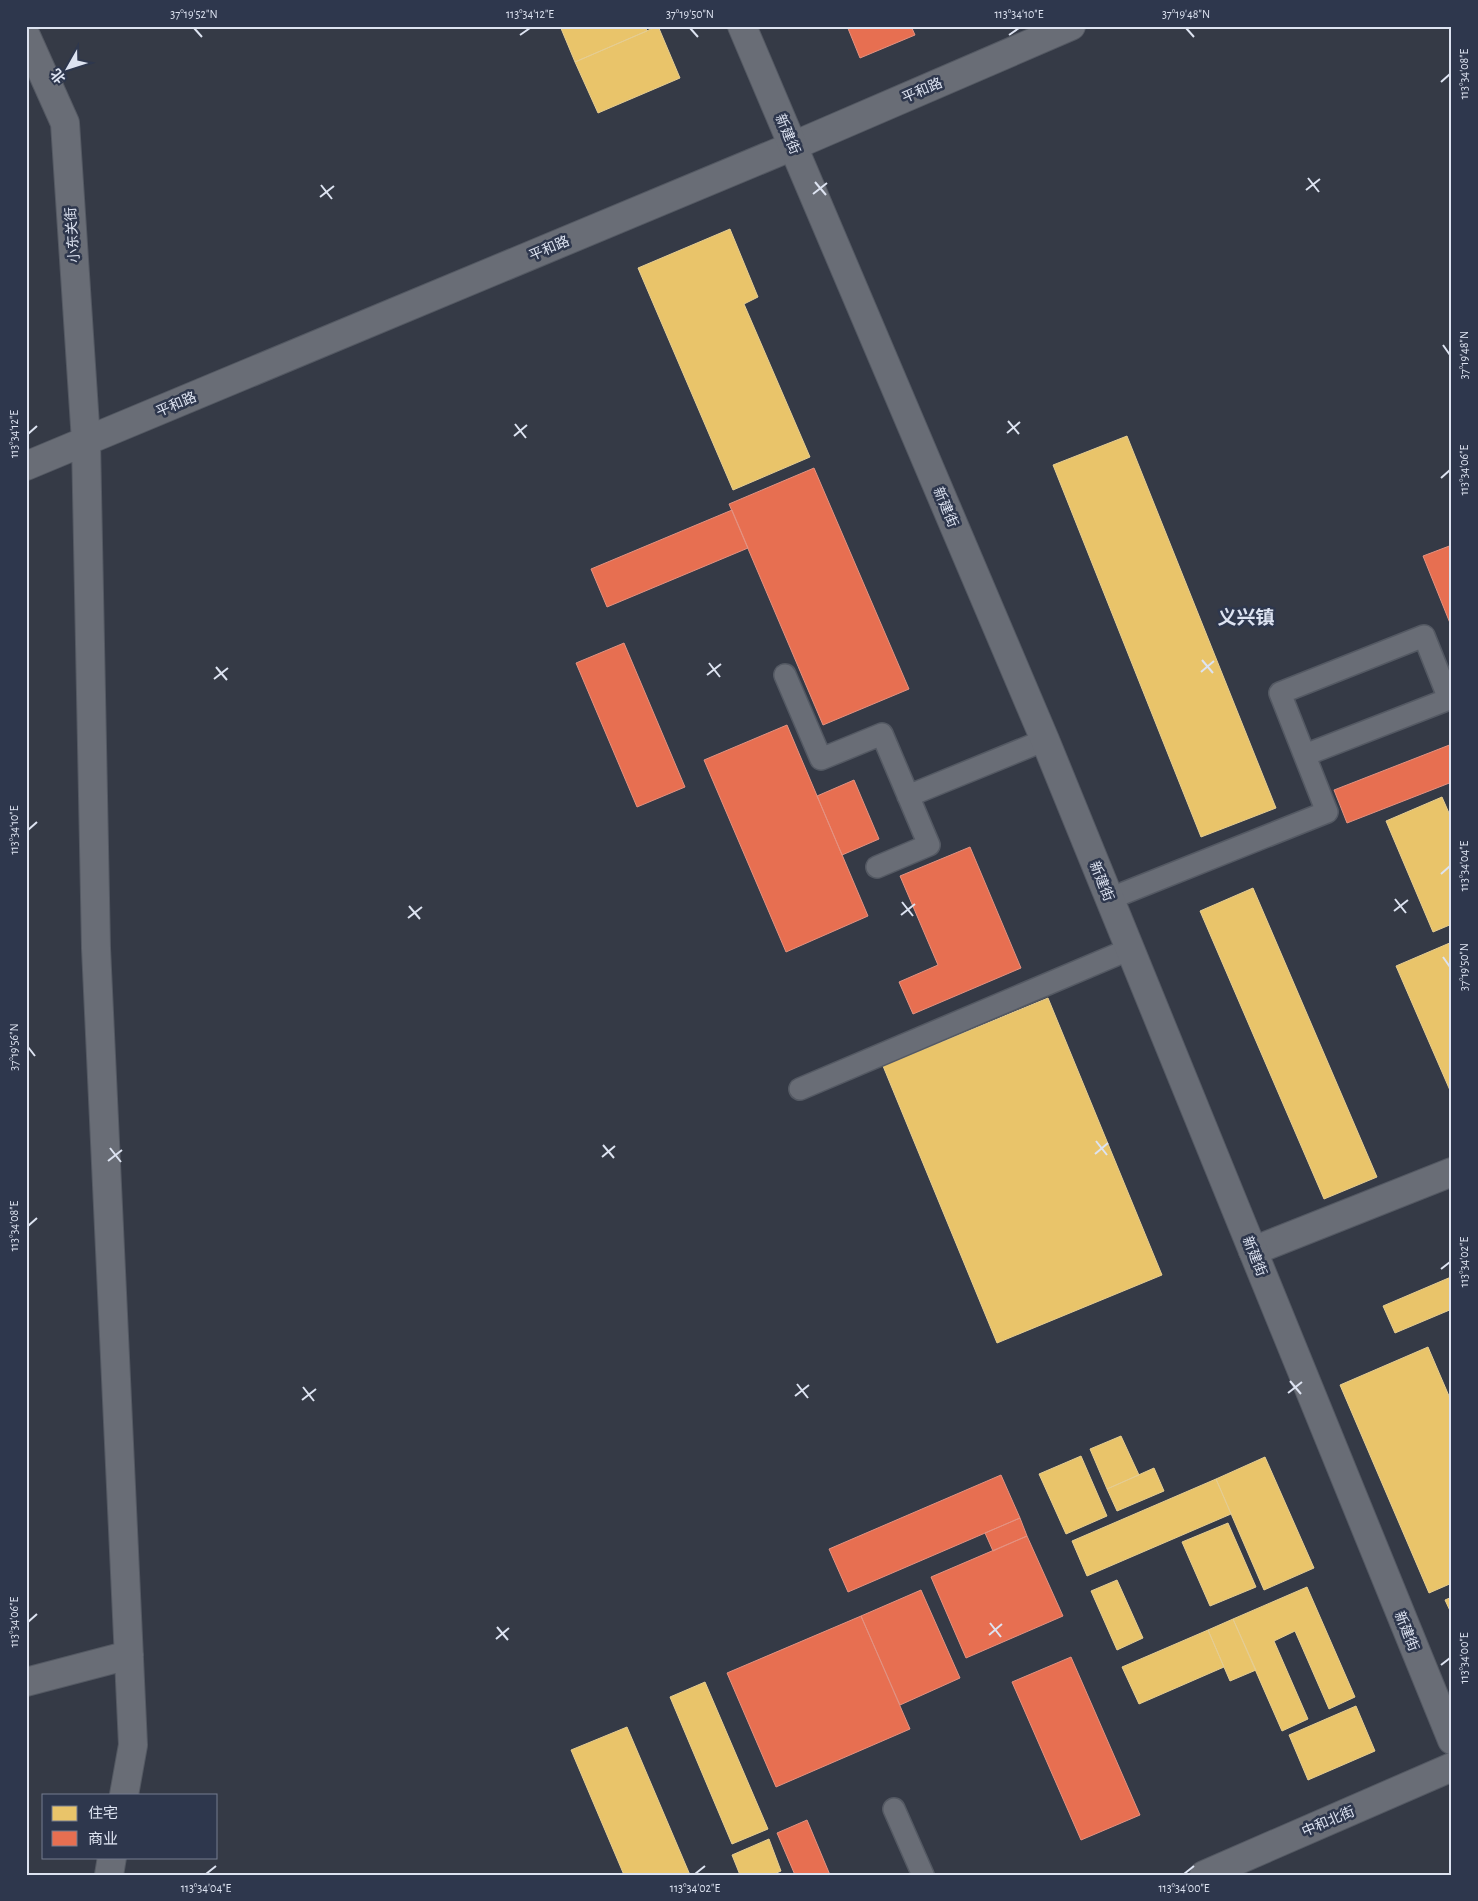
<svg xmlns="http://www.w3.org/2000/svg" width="1478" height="1901" viewBox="0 0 1478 1901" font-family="'Alegreya Sans','Noto Sans SC',sans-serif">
	<rect width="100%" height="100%" fill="#353a46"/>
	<path fill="#e9c46a" stroke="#e5cd92" d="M 560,26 L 645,26 L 647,31 L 575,62 Z
		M 658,26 L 680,78 L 598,113 L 575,62 Z
		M 730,229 L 758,297 L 744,304 L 810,457 L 733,490 L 638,268 Z
		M 1127,436 L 1276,808 L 1201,837 L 1053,465 Z
		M 1442,797 L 1452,820 L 1452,924 L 1433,932 L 1386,821 Z
		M 1253,888 L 1377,1177 L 1324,1199 L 1200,911 Z
		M 1452,942 L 1452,1095 L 1396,966 Z
		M 1048,998 L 1162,1275 L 997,1343 L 883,1066 Z
		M 1451,1277 L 1452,1309 L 1395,1333 L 1383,1306 Z
		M 1428,1347 L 1452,1403 L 1452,1583 L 1429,1593 L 1340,1385 Z
		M 1121,1436 L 1139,1475 L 1107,1489 L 1090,1449 Z
		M 1081,1456 L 1107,1516 L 1066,1534 L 1039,1474 Z
		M 1265,1457 L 1314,1568 L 1264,1590 L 1216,1479 Z
		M 1154,1468 L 1164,1491 L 1117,1511 L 1107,1489 Z
		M 1216,1479 L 1231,1514 L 1087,1576 L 1072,1541 Z
		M 1228,1523 L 1256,1587 L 1210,1606 L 1182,1542 Z
		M 1117,1580 L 1143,1638 L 1117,1650 L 1091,1591 Z
		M 1307,1587 L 1355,1697 L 1329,1709 L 1295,1631 L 1274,1641 L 1308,1719 L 1282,1731 L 1233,1619 Z
		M 1452,1597 L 1452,1615 L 1445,1600 Z
		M 1233,1619 L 1256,1670 L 1230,1681 L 1208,1630 Z
		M 1208,1630 L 1224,1667 L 1139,1704 L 1122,1667 Z
		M 705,1682 L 768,1829 L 732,1844 L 670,1697 Z
		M 1356,1706 L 1375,1751 L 1308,1780 L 1289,1735 Z
		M 627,1727 L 690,1875 L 624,1875 L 571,1750 Z
		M 769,1839 L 781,1871 L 772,1875 L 740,1875 L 732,1855 Z"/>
	<path fill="#e76f51" stroke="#e49281" d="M 847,26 L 911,26 L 915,35 L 860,58 Z
		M 814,468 L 909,689 L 823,725 L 729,504 Z
		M 732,510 L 748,548 L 607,607 L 591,569 Z
		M 1452,545 L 1452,628 L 1423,556 Z
		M 624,643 L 685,787 L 637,807 L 576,663 Z
		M 787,725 L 868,916 L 786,952 L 704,760 Z
		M 1452,744 L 1452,782 L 1347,823 L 1334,790 Z
		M 854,780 L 879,839 L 842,855 L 817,796 Z
		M 970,847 L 1021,968 L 913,1014 L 899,982 L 938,965 L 900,876 Z
		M 1001,1475 L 1020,1518 L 848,1592 L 829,1549 Z
		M 1020,1518 L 1027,1536 L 993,1551 L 985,1533 Z
		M 1027,1536 L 1063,1616 L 966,1658 L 931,1577 Z
		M 921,1590 L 960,1678 L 900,1705 L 861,1616 Z
		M 861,1616 L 910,1729 L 776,1787 L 727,1673 Z
		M 1071,1657 L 1140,1815 L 1081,1840 L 1012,1682 Z
		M 807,1820 L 830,1875 L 795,1875 L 777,1833 Z"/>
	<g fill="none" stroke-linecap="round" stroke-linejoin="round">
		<g stroke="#545963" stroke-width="24">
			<path id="service" d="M 785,675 L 821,759 L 882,734 L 929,845 L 877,867
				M 908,796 L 1045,740
				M 1109,899 L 1327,812 L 1280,693 L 1424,636 L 1449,699 L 1305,755
				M 800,1089 L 1130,949
				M 894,1809 L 923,1875"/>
		</g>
		<g stroke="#545963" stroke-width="30">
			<path id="minor" d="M 26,36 L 65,123 L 86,441 L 96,948 L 133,1745 L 124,1795
				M 26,466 L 793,146 L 1071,26
				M 1253,1251 L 1452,1172
				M 26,1682 L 129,1655
				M 109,1875 L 112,1857"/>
		</g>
		<g stroke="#545963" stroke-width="30">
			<path id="tertiary" d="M 742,26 L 1045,740 L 1452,1740
				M 1204,1875 L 1452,1767"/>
		</g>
		<use href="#service" stroke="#696d76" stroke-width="21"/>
		<use href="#minor" stroke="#696d76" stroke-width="28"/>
		<use href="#tertiary" stroke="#696d76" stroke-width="28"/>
	</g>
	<path fill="none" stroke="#dde3f1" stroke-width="2" d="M 194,28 L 202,37M 690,28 L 698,37M 1186,28 L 1194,37M 520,35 L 530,28M 1009,35 L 1019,28M 1441,82 L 1450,74M 1308,178 L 1319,192M 815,182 L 826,195M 321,185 L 332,199M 1306,190 L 1320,179M 813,194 L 827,183M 320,197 L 334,186M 1443,345 L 1450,355M 1008,421 L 1019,434M 515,424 L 526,438M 1007,433 L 1020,422M 28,434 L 37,426M 514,436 L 527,425M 1441,478 L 1450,470M 1202,660 L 1213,673M 709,663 L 720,677M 216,667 L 227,680M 1201,672 L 1214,661M 707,675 L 721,664M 214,679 L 228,668M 28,830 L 37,822M 1441,874 L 1450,866M 1395,899 L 1406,913M 902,902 L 913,916M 409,906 L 420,919M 1394,911 L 1408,900M 901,915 L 915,904M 408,918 L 422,907M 1443,957 L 1450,967M 28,1047 L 35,1056M 1096,1141 L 1107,1155M 603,1145 L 614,1158M 110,1148 L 121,1162M 1095,1154 L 1108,1143M 602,1157 L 615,1146M 108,1161 L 122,1150M 28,1226 L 37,1218M 1441,1269 L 1450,1262M 1290,1381 L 1301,1394M 797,1384 L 808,1398M 303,1387 L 314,1401M 1288,1393 L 1302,1382M 795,1396 L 809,1385M 302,1400 L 316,1389M 28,1622 L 37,1614M 990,1623 L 1001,1637M 497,1627 L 508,1640M 989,1635 L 1002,1624M 496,1639 L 509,1628M 1441,1665 L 1450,1658M 206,1874 L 216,1866M 695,1874 L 705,1866M 1184,1874 L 1194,1866"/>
	<g text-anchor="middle" stroke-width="5" stroke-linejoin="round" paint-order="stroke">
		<g font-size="14" fill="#dde3f1" stroke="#2e374d">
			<text transform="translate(922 90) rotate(-23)" y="5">平和路</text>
			<text transform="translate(788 134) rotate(67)" y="5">新建街</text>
			<text transform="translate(72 235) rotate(-94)" y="5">小东关街</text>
			<text transform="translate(549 248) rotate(-23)" y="5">平和路</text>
			<text transform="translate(176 404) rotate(-23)" y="5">平和路</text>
			<text transform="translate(946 507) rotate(67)" y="5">新建街</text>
			<text transform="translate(1102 881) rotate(68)" y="5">新建街</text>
			<text transform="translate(1255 1256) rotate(68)" y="5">新建街</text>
			<text transform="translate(1407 1631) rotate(68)" y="5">新建街</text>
			<text transform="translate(1328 1821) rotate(-23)" y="5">中和北街</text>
		</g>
		<g font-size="19" font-weight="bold" fill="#dde3f1" stroke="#2e374d">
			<text x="1246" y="624">义兴镇</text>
		</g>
	</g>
	<rect width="1478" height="1901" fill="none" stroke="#2e374d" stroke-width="55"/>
	<rect x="42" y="1794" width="175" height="65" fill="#2e374d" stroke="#747c8f"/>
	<rect x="52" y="1806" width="25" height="15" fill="#e9c46a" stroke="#747c8f"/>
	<text x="88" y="1818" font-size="15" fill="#dde3f1">住宅</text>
	<rect x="52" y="1831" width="25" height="15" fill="#e76f51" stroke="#747c8f"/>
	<text x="88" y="1844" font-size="15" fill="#dde3f1">商业</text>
	<g transform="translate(68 68) rotate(231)" stroke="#2e374d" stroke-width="4" paint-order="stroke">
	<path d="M0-4L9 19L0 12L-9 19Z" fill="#dde3f1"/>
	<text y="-8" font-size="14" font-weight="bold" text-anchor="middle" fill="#dde3f1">北</text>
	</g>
	<rect x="28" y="28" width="1422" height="1846" fill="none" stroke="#dde3f1" stroke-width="2"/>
	<g font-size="12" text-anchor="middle" fill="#dde3f1">
		<text x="194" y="18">37°19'52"N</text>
		<text x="530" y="18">113°34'12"E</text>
		<text x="690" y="18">37°19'50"N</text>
		<text x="1019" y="18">113°34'10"E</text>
		<text x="1186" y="18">37°19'48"N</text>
		<text transform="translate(1464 74) rotate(-90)" y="4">113°34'08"E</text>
		<text transform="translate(1464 355) rotate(-90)" y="4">37°19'48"N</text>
		<text transform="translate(14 434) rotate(-90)" y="4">113°34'12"E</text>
		<text transform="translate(1464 470) rotate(-90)" y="4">113°34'06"E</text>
		<text transform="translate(14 830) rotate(-90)" y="4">113°34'10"E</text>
		<text transform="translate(1464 866) rotate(-90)" y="4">113°34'04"E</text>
		<text transform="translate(1464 967) rotate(-90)" y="4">37°19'50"N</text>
		<text transform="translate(14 1047) rotate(-90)" y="4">37°19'56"N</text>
		<text transform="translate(14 1226) rotate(-90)" y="4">113°34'08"E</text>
		<text transform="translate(1464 1262) rotate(-90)" y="4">113°34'02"E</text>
		<text transform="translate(14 1622) rotate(-90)" y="4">113°34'06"E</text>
		<text transform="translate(1464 1658) rotate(-90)" y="4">113°34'00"E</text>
		<text x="206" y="1892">113°34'04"E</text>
		<text x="695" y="1892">113°34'02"E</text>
		<text x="1184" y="1892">113°34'00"E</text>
	</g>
</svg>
